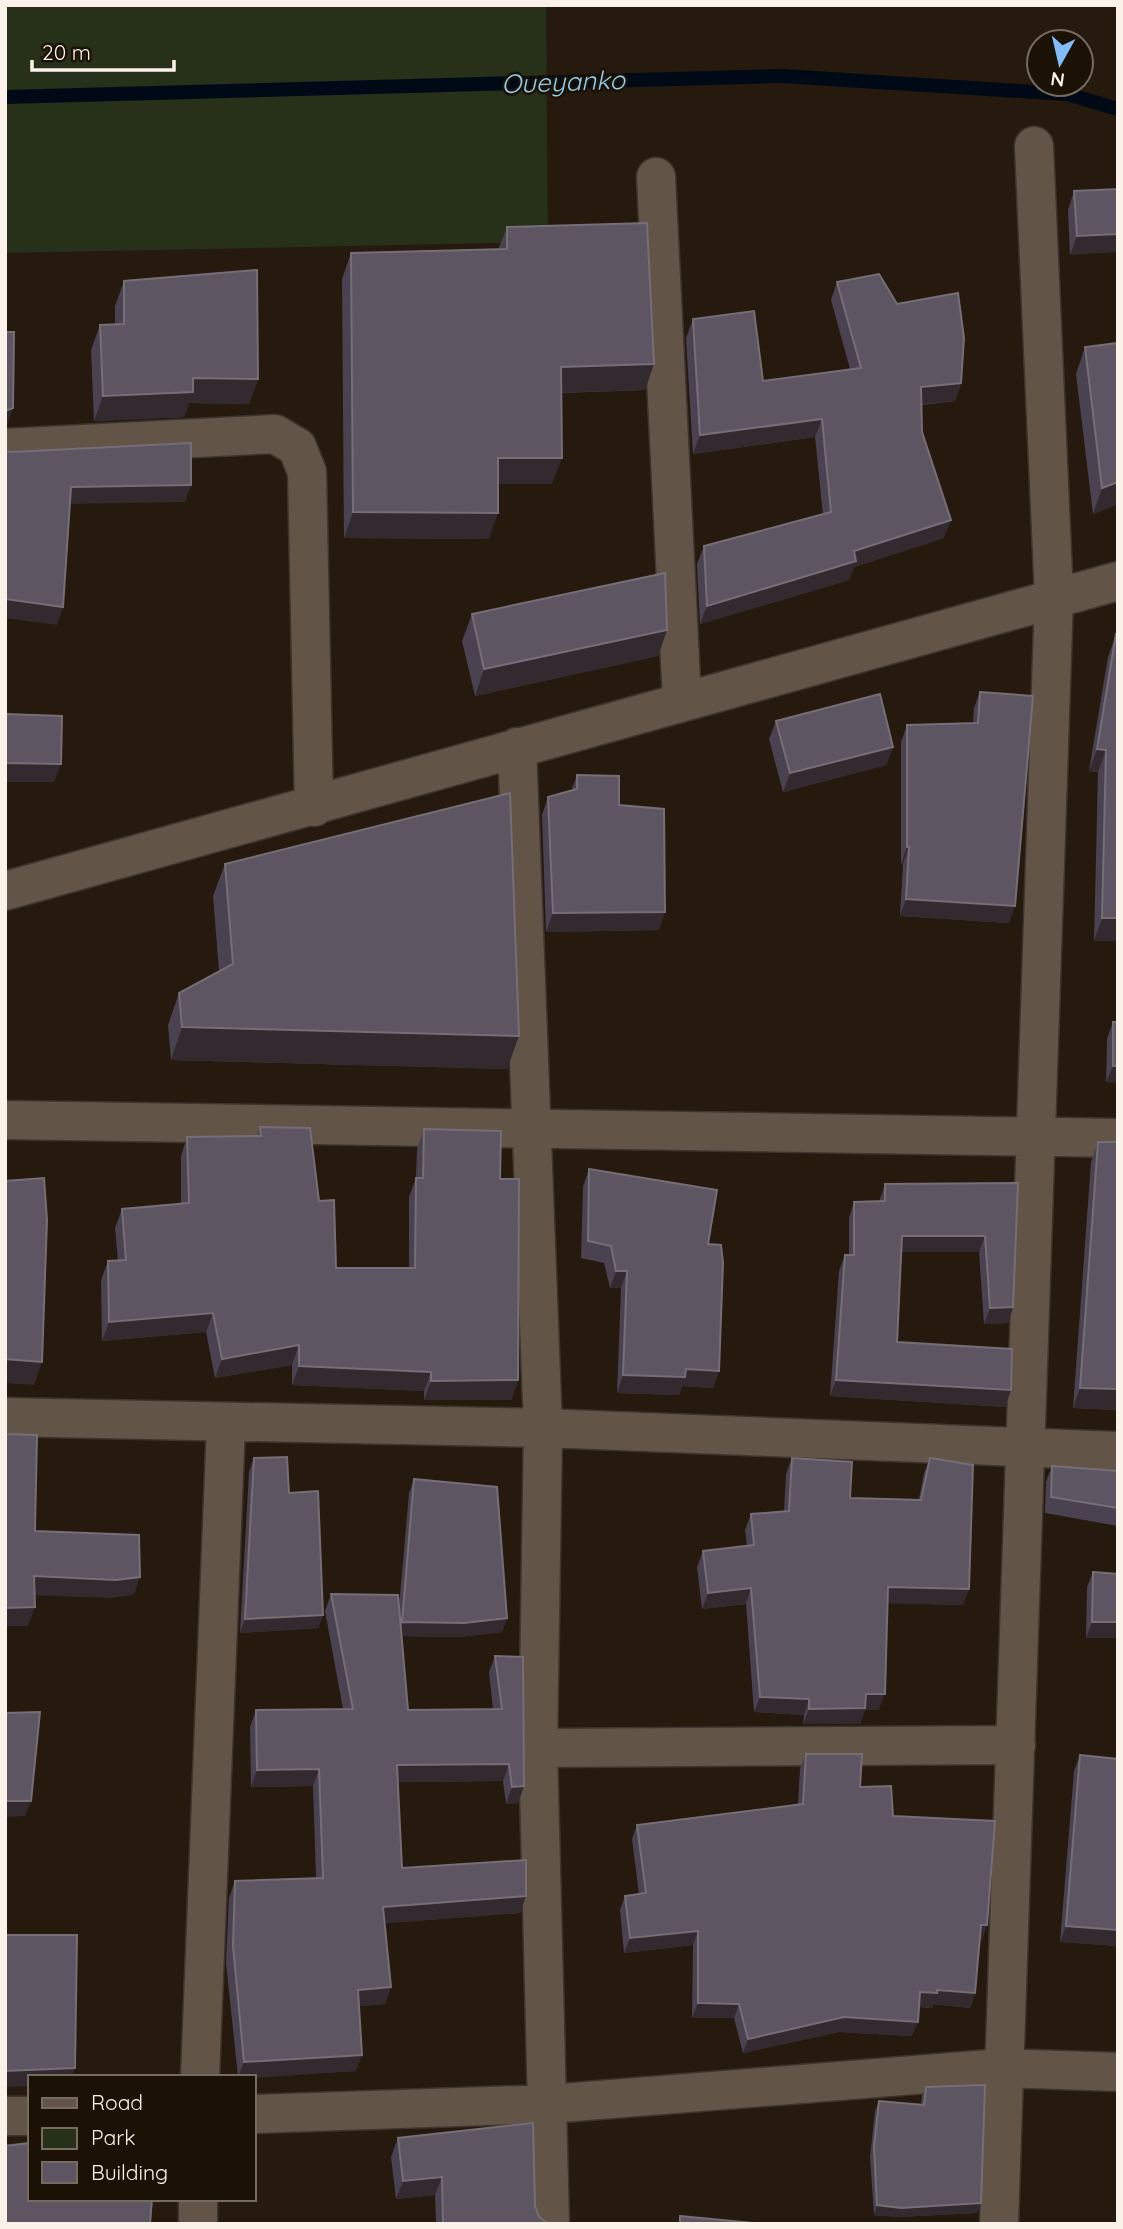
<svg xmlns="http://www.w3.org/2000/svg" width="1123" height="2229" viewBox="0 0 1123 2229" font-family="Quicksand,sans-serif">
	<rect width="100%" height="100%" fill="#251a0d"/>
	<path fill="#273018" d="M 5,5 L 546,5 L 548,242 L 5,253 Z"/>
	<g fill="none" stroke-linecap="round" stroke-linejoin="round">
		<path stroke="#000a16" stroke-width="14" d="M 5,97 L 783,76 L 1067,94 L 1118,109"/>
		<g stroke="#3d342f" stroke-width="41">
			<path id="minor" d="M 656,177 L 682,701
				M 5,448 L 275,434 L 297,447 L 307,472 L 314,807
				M 517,747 L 543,1428 L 538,1748 L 550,2224
				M 5,891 L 1118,581
				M 5,1120 L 1118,1138
				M 5,1417 L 543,1428 L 1118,1451
				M 538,1748 L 1016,1745
				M 200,2077 L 226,1424
				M 254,2114 L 549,2104 L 1002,2068 L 1118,2072
				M 5,2116 L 30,2116
				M 198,2224 L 198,2199
				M 999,2224 L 1054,597 L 1034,146"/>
		</g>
		<use href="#minor" stroke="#625446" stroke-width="38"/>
	</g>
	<path fill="#4a4251" d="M 1118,189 L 1070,255 L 1068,210 L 1074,191 Z
		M 507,227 L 645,390 L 561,393 L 552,484 L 498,484 L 489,539 L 344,538 L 342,279 L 351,253 L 498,250 Z
		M 124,281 L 258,379 L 249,404 L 189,403 L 184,417 L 94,421 L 91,350 L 100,325 L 115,324 L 115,306 Z
		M 837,282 L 897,304 L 961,383 L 955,401 L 922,405 L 922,432 L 944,538 L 854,567 L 849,580 L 700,624 L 697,564 L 704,546 L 823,515 L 815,437 L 693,454 L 686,338 L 693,319 L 763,381 L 850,369 L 831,300 Z
		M 1085,347 L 1118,504 L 1093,514 L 1076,374 Z
		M 472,614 L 667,630 L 658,656 L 475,696 L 462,641 Z
		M 1118,633 L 1118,941 L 1094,941 L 1098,772 L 1089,771 L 1108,657 L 1116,634 Z
		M 980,692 L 1009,923 L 900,916 L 903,864 L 901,864 L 901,742 L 907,725 L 973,723 L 974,708 Z
		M 776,721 L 893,747 L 886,765 L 783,792 L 769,739 Z
		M 577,775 L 619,805 L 659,930 L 546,932 L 542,815 L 548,797 L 571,791 Z
		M 225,864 L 507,1069 L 171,1060 L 168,1025 L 179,993 L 219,971 L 213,896 Z
		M 1113,1022 L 1118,1083 L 1106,1082 L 1107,1039 Z
		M 260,1127 L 319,1201 L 336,1268 L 409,1268 L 409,1197 L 416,1178 L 417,1149 L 424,1129 L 500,1179 L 518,1380 L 511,1400 L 424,1400 L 424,1391 L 292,1385 L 292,1365 L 215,1378 L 206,1332 L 102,1341 L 101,1280 L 108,1261 L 118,1261 L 115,1228 L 122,1209 L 181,1204 L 181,1156 L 187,1137 L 257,1136 Z
		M 1098,1142 L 1118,1410 L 1073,1408 L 1091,1162 Z
		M 589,1169 L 708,1244 L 719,1371 L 713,1388 L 682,1386 L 679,1395 L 617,1393 L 621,1288 L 610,1288 L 604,1263 L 581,1258 L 583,1187 Z
		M 1018,1183 L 1013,1307 L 1008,1323 L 984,1324 L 979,1252 L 901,1252 L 897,1342 L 1011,1390 L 1005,1407 L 830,1396 L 839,1271 L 845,1255 L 849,1255 L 849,1218 L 854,1202 L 879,1202 L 885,1184 Z
		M 254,1458 L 289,1493 L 323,1615 L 318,1628 L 240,1633 L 249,1472 Z
		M 792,1458 L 850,1498 L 919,1499 L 924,1473 L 930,1458 L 963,1605 L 888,1603 L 879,1710 L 865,1710 L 860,1724 L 803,1724 L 804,1715 L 754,1712 L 746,1604 L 702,1609 L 697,1567 L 703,1551 L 747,1546 L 745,1530 L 751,1514 L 784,1511 L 786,1474 Z
		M 1052,1466 L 1118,1471 L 1118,1526 L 1045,1513 L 1046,1482 Z
		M 414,1479 L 507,1618 L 502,1632 L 459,1637 L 402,1636 L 408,1710 L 493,1709 L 489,1672 L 495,1656 L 524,1786 L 518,1803 L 506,1804 L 503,1781 L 398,1782 L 402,1868 L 526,1896 L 520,1913 L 385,1923 L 391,1987 L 385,2004 L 359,2006 L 356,2071 L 238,2077 L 226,1963 L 229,1898 L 235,1881 L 316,1878 L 313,1786 L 251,1787 L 250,1727 L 256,1710 L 343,1709 L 325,1611 L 331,1594 L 399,1607 L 409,1493 Z
		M 1093,1572 L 1118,1574 L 1118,1638 L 1086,1638 L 1087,1587 Z
		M 806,1754 L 860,1787 L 893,1816 L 987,1925 L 982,1939 L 980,1939 L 975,1993 L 970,2008 L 933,2004 L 932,2008 L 919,2007 L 912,2036 L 839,2032 L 743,2053 L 734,2018 L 692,2018 L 693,1945 L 624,1953 L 620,1910 L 625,1896 L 639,1894 L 632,1839 L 637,1825 L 798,1804 L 800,1768 Z
		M 1080,1755 L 1118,1946 L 1060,1942 L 1074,1771 Z
		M 926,2087 L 977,2213 L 898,2217 L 874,2215 L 870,2157 L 875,2111 L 879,2101 L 921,2105 L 922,2096 Z
		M 398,2138 L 535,2206 L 539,2217 L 548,2224 L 436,2224 L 435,2195 L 396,2199 L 391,2157 Z"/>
	<path fill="#332a2f" d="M 1118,234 L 1118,252 L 1070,255 L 1077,236 Z
		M 654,364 L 645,390 L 552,393 L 561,367 Z
		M 193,378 L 258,379 L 249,404 L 189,403 L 184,417 L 94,421 L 103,396 Z
		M 961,383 L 955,401 L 914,405 L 921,387 Z
		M 13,408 L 7,426 L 5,426 L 5,411 Z
		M 822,419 L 815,437 L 693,454 L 700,435 Z
		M 498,458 L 562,458 L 552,484 L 489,484 Z
		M 1118,482 L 1118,504 L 1093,514 L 1102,488 Z
		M 191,485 L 185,502 L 65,504 L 71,487 Z
		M 353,512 L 498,513 L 489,539 L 344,538 Z
		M 951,520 L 944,538 L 854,567 L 849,580 L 700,624 L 707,606 L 854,551 Z
		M 5,599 L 63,607 L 57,625 L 5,618 Z
		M 667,630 L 658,656 L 475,696 L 484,669 Z
		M 893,747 L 886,765 L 783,792 L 790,773 Z
		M 1097,749 L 1106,750 L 1098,772 L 1089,771 Z
		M 5,763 L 61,764 L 54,782 L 5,782 Z
		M 907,847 L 909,847 L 903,864 L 901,864 Z
		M 906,899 L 1015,906 L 1009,923 L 900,916 Z
		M 665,912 L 659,930 L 546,932 L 553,913 Z
		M 1102,918 L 1118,918 L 1118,941 L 1094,941 Z
		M 182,1027 L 519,1036 L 507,1069 L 171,1060 Z
		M 1113,1066 L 1118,1066 L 1118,1083 L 1106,1082 Z
		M 902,1236 L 985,1236 L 979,1252 L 896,1252 Z
		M 616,1271 L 627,1271 L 621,1288 L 610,1288 Z
		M 1013,1307 L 1008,1323 L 984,1324 L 990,1308 Z
		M 213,1313 L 206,1332 L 102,1341 L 109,1322 Z
		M 299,1345 L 292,1365 L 215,1378 L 222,1359 Z
		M 5,1359 L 42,1362 L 34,1385 L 5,1383 Z
		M 299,1366 L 431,1372 L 424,1391 L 292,1385 Z
		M 686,1369 L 719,1371 L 713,1388 L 682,1386 L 679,1395 L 617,1393 L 623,1375 Z
		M 518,1380 L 511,1400 L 424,1400 L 431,1381 Z
		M 836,1380 L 1011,1390 L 1005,1407 L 830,1396 Z
		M 1080,1388 L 1118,1389 L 1118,1410 L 1073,1408 Z
		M 34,1576 L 140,1577 L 134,1595 L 109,1598 L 28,1595 Z
		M 888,1587 L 969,1589 L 963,1605 L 882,1603 Z
		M 751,1588 L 746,1604 L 702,1609 L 708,1593 Z
		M 35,1607 L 28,1626 L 5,1626 L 5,1608 Z
		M 323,1615 L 318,1628 L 240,1633 L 245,1619 Z
		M 507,1618 L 502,1632 L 459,1637 L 397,1636 L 402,1622 Z
		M 1092,1622 L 1118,1622 L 1118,1638 L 1086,1638 Z
		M 866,1694 L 885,1694 L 879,1710 L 865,1710 L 860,1724 L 803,1724 L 809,1709 Z
		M 760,1697 L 809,1699 L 804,1715 L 754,1712 Z
		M 509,1764 L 503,1781 L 391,1782 L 397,1765 Z
		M 319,1769 L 313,1786 L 251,1787 L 257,1770 Z
		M 524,1786 L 518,1803 L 506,1804 L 512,1787 Z
		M 5,1801 L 31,1801 L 25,1816 L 5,1817 Z
		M 526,1896 L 520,1913 L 377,1924 L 383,1907 Z
		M 981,1925 L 987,1925 L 982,1939 L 976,1939 Z
		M 1066,1926 L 1118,1930 L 1118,1946 L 1060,1942 Z
		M 698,1931 L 693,1945 L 624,1953 L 630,1938 Z
		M 391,1987 L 385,2004 L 352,2007 L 358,1990 Z
		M 937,1990 L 975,1993 L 970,2008 L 933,2004 L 932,2008 L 914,2007 L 920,1992 Z
		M 698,2003 L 739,2004 L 734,2018 L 692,2018 Z
		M 844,2017 L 918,2022 L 912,2036 L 839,2032 L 743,2053 L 748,2039 Z
		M 362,2055 L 356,2071 L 254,2078 L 238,2077 L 244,2062 Z
		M 75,2068 L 72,2077 L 30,2077 L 30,2086 L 5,2087 L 5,2071 Z
		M 442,2177 L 435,2195 L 396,2199 L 403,2181 Z
		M 981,2203 L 977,2213 L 898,2217 L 874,2215 L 877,2205 Z"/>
	<path fill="#5d5561" stroke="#766e76" stroke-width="2" d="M 1118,189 L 1118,234 L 1077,236 L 1074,191 Z
		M 647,223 L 654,364 L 561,367 L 562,458 L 498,458 L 498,513 L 353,512 L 351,253 L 507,249 L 507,227 Z
		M 257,270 L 258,379 L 193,378 L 193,392 L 103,396 L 100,325 L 124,324 L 124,281 Z
		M 879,274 L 897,304 L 958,293 L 964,338 L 961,383 L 921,387 L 922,432 L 951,520 L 854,551 L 856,561 L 707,606 L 704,546 L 831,512 L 822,419 L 700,435 L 693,319 L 754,311 L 763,381 L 861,368 L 837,282 Z
		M 5,332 L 14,332 L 13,408 L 5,411 Z
		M 1118,343 L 1118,482 L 1102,488 L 1085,347 Z
		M 191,443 L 191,485 L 71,487 L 63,607 L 5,599 L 5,451 L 12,452 Z
		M 665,573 L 667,630 L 484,669 L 472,614 Z
		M 1118,633 L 1118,918 L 1102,918 L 1106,750 L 1097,749 L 1116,634 Z
		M 980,692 L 1033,696 L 1015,906 L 906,899 L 909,847 L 907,847 L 907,725 L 978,723 Z
		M 880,694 L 893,747 L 790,773 L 776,721 Z
		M 5,714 L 62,716 L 61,764 L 5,763 Z
		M 577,775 L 619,776 L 619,805 L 664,809 L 665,912 L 553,913 L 548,797 L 577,789 Z
		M 510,793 L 519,1036 L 182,1027 L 179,993 L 233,964 L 225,864 Z
		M 1113,1022 L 1118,1022 L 1118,1066 L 1113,1066 Z
		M 260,1127 L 310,1128 L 319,1201 L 334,1200 L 336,1268 L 415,1268 L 416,1178 L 423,1178 L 424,1129 L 501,1131 L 500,1179 L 519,1179 L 518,1380 L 431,1381 L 431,1372 L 299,1366 L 299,1345 L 222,1359 L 213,1313 L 109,1322 L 108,1261 L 126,1260 L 122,1209 L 189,1203 L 187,1137 L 261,1136 Z
		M 1098,1142 L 1118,1142 L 1118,1389 L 1080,1388 Z
		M 589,1169 L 717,1190 L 708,1244 L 721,1245 L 723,1263 L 719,1371 L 686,1369 L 685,1377 L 623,1375 L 627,1271 L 616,1271 L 611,1246 L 588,1241 Z
		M 44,1178 L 47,1220 L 42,1362 L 5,1359 L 5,1181 Z
		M 1018,1183 L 1013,1307 L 990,1308 L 985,1236 L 902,1236 L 897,1342 L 1012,1349 L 1011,1390 L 836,1380 L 845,1255 L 854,1255 L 854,1202 L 885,1201 L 885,1184 Z
		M 5,1434 L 37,1435 L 35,1531 L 139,1535 L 140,1577 L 116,1580 L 34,1576 L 35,1607 L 5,1608 Z
		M 287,1457 L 289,1493 L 318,1491 L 323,1615 L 245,1619 L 254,1458 Z
		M 792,1458 L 852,1462 L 850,1498 L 921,1500 L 930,1458 L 973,1465 L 969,1589 L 888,1587 L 885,1694 L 866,1694 L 865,1708 L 809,1709 L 809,1699 L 760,1697 L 751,1588 L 708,1593 L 703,1551 L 754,1545 L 751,1514 L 789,1511 Z
		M 1052,1466 L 1118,1471 L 1118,1508 L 1051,1497 Z
		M 414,1479 L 497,1487 L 507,1618 L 464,1623 L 402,1622 Z
		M 1093,1572 L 1118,1574 L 1118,1622 L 1092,1622 Z
		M 331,1594 L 398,1595 L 408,1710 L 502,1709 L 495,1656 L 523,1657 L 524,1786 L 512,1787 L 509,1764 L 397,1765 L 402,1868 L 526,1860 L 526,1896 L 383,1907 L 391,1987 L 358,1990 L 362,2055 L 244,2062 L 233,1946 L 235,1881 L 323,1878 L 319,1769 L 257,1770 L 256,1710 L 353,1709 Z
		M 40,1712 L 31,1801 L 5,1801 L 5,1713 Z
		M 806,1754 L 862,1754 L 860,1787 L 891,1786 L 893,1816 L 995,1821 L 987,1925 L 981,1925 L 975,1993 L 937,1990 L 937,1993 L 920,1992 L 918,2022 L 844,2017 L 748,2039 L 739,2004 L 698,2003 L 698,1931 L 630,1938 L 625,1896 L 646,1893 L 637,1825 L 803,1804 Z
		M 1080,1755 L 1118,1759 L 1118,1930 L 1066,1926 Z
		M 5,1935 L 77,1935 L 75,2068 L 5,2071 Z
		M 985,2085 L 981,2203 L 901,2208 L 877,2205 L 874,2147 L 879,2101 L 924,2105 L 926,2087 Z
		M 533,2123 L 535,2206 L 539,2217 L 548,2224 L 443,2224 L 442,2177 L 403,2181 L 398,2138 Z
		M 30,2143 L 30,2199 L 152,2199 L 150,2224 L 5,2224 L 5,2146 Z
		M 680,2216 L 764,2224 L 680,2224 Z"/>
	<g text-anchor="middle" stroke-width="5" stroke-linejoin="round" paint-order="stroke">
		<g font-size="26" font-style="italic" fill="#8fcdf0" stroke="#1c1105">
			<text transform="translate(563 82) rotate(-2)" y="9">Oueyanko</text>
		</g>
	</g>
	<rect width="1123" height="2229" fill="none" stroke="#fbf2ea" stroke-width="14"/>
	<rect x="28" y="2075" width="228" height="126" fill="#1c1105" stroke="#756b61" stroke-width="2"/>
	<rect x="42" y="2098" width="35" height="10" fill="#625446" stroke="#756b61" stroke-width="2"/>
	<text x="91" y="2110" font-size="21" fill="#fbf2ea">Road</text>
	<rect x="42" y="2128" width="35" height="21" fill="#273018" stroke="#756b61" stroke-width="2"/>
	<text x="91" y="2145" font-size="21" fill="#fbf2ea">Park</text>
	<rect x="42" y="2162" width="35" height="21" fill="#5d5561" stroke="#756b61" stroke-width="2"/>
	<text x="91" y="2180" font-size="21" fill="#fbf2ea">Building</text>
	<g transform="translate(1060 63) rotate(188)"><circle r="33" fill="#1c1105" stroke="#756b61" stroke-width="2"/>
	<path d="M0-5L12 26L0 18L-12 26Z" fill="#83bcfb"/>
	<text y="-10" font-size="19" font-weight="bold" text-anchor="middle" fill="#fbf2ea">N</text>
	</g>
	<path d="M32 60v10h142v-10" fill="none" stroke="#fbf2ea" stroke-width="3.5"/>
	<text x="42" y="60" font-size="21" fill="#fbf2ea" stroke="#1c1105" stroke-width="5" paint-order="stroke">20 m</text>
</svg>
